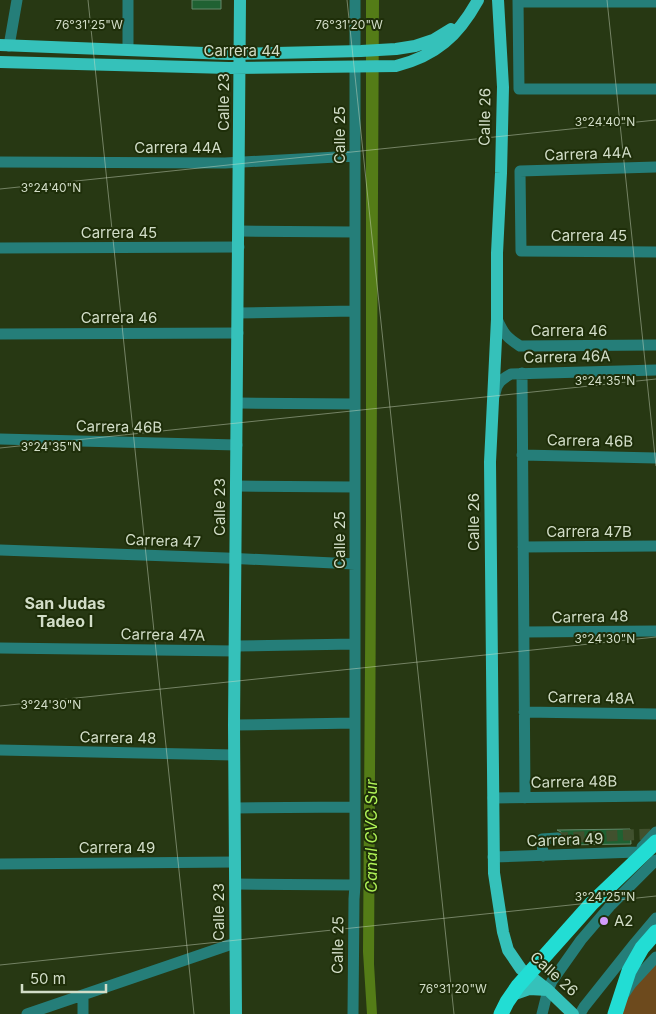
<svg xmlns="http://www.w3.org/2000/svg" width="656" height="1014" viewBox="0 0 656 1014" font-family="Inter,sans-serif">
	<rect width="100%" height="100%" fill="#273813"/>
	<path fill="#6d4a1d" d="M 656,957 L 656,1014 L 615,1014 Z"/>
	<path fill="#547c17" d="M 366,0 L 379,0 L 374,964 L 377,1014 L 367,1014 L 363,952 L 366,520 Z"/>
	<path fill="#1f6132" stroke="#64896b" d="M 192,0 L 221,0 L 221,9 L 192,9 Z
		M 630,829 L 631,844 L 558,845 L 563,842 L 564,837 L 561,832 L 557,830 Z"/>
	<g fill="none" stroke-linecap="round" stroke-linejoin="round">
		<path stroke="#41512e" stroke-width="11" stroke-dasharray="11 5.5" stroke-linecap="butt" d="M 557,838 L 654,834"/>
		<path stroke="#257e79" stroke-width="11" d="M 518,0 L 519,89 L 656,89
			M 518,2 L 656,2
			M 9,46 L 17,0
			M 128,50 L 128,0
			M 355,51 L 355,0
			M 0,162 L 225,163 L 355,156
			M 656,167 L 520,171 L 521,251 L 656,252
			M 239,231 L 355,232
			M 0,248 L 239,247
			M 238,313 L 355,311
			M 497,319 C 504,334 506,337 520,346 L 656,345
			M 0,334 L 238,333
			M 522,373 L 525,798
			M 495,394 C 496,383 502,379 511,374 L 656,370
			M 238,403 L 355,404
			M 0,439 L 237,445
			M 522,455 L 656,458
			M 237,486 L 355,487
			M 523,547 L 656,546
			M 0,550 L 226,558 L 355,564
			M 524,632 L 656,631
			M 236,646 L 355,644
			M 0,648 L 235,651
			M 524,712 L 656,714
			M 234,725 L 355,723
			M 0,750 L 234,755
			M 493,798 L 656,796
			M 235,808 L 355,807
			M 642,847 L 656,832
			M 543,856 L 542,839 L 557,838
			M 493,857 L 637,852
			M 0,864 L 235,862
			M 235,884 L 355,885
			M 625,993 L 631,984 L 656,957
			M 27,1014 L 235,943
			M 83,1014 L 83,995
			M 353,1014 L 354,899 L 355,885 L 355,67
			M 542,1014 L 548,990 L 552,981 L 581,940 L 611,905 L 656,860
			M 580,1014 L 584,1007 L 635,943 L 656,918"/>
		<path stroke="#35c1ba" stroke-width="12" d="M 498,0 L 503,87 L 501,173 L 497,253 L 497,319 L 490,462 L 494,873 L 503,932 L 508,950 L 521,969 L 548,990 L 573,1014
			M 0,45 L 229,54 L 361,51 L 396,49 L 415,46 L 433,40 L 451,29
			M 0,62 L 229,68 L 396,66 C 436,56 458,36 478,0
			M 512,995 L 529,989 L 548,990
			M 236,1014 L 234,725 L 240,0"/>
		<path stroke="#22ddd4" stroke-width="15" d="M 501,1014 L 507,1002 L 518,986 L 592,903 L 656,842
			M 615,1014 L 629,971 L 642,948 L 656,932"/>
	</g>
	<path fill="none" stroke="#d2ddc8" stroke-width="1" stroke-opacity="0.45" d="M 88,0 L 194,1014M 347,0 L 454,1014M 607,0 L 656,466M 0,189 L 656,120M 0,448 L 656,379M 0,706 L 656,637M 0,965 L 656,896"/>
	<circle fill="#d39cfc" stroke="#1e2e09" stroke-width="2" cx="604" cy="921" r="5"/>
	<g text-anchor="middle" stroke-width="4" stroke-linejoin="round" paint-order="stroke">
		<g font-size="15" fill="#d2ddc8" stroke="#1e2e09">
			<text x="242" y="56">Carrera 44</text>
			<text transform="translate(224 102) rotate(-90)" y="5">Calle 23</text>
			<text transform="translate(485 117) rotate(-89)" y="5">Calle 26</text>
			<text transform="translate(340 135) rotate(-90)" y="5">Calle 25</text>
			<text x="178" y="153">Carrera 44A</text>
			<text transform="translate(588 154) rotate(-2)" y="5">Carrera 44A</text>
			<text x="119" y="238">Carrera 45</text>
			<text x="589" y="241">Carrera 45</text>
			<text x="119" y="323">Carrera 46</text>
			<text x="569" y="336">Carrera 46</text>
			<text transform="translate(567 357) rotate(-1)" y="5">Carrera 46A</text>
			<text transform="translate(119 427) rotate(1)" y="5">Carrera 46B</text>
			<text transform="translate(590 441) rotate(1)" y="5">Carrera 46B</text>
			<text transform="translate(220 507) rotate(-90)" y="5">Calle 23</text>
			<text transform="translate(474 522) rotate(-90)" y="5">Calle 26</text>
			<text x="589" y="537">Carrera 47B</text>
			<text transform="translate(340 540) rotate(-90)" y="5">Calle 25</text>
			<text transform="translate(163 541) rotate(2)" y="5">Carrera 47</text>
			<text transform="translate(590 617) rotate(-1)" y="5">Carrera 48</text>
			<text transform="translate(163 635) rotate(1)" y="5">Carrera 47A</text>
			<text transform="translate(591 698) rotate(1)" y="5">Carrera 48A</text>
			<text transform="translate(118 738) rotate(1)" y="5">Carrera 48</text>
			<text transform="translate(574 782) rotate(-1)" y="5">Carrera 48B</text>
			<text transform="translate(565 840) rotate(-2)" y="5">Carrera 49</text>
			<text x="117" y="853">Carrera 49</text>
			<text transform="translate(219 912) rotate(-90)" y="5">Calle 23</text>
			<text transform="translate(338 945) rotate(-89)" y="5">Calle 25</text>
			<text transform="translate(554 974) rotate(42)" y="5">Calle 26</text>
		</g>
		<g font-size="15" fill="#d2ddc8" stroke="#1e2e09" text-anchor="start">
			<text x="614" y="926">A2</text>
		</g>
		<g font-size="16" font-weight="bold" fill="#d2ddc8" stroke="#1e2e09">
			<text x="65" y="609">San Judas<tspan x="65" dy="18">Tadeo I</tspan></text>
		</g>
		<g font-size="16" font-style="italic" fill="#b1f458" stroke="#1e2e09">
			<text transform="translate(371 836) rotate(-90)" y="6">Canal CVC Sur</text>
		</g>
	</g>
	<g font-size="12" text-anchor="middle" fill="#d2ddc8" stroke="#1e2e09" stroke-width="4" stroke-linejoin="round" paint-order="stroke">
		<text x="89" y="29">76°31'25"W</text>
		<text x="349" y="29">76°31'20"W</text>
		<text x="605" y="126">3°24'40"N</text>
		<text x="51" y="192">3°24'40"N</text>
		<text x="605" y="385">3°24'35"N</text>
		<text x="51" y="451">3°24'35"N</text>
		<text x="605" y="643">3°24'30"N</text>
		<text x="51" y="709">3°24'30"N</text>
		<text x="605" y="901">3°24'25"N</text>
		<text x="453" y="993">76°31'20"W</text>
	</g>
	<path d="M22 984v8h84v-8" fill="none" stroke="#d2ddc8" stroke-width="2.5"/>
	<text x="30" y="984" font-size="15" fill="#d2ddc8" stroke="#1e2e09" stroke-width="4" paint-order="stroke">50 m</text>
</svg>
